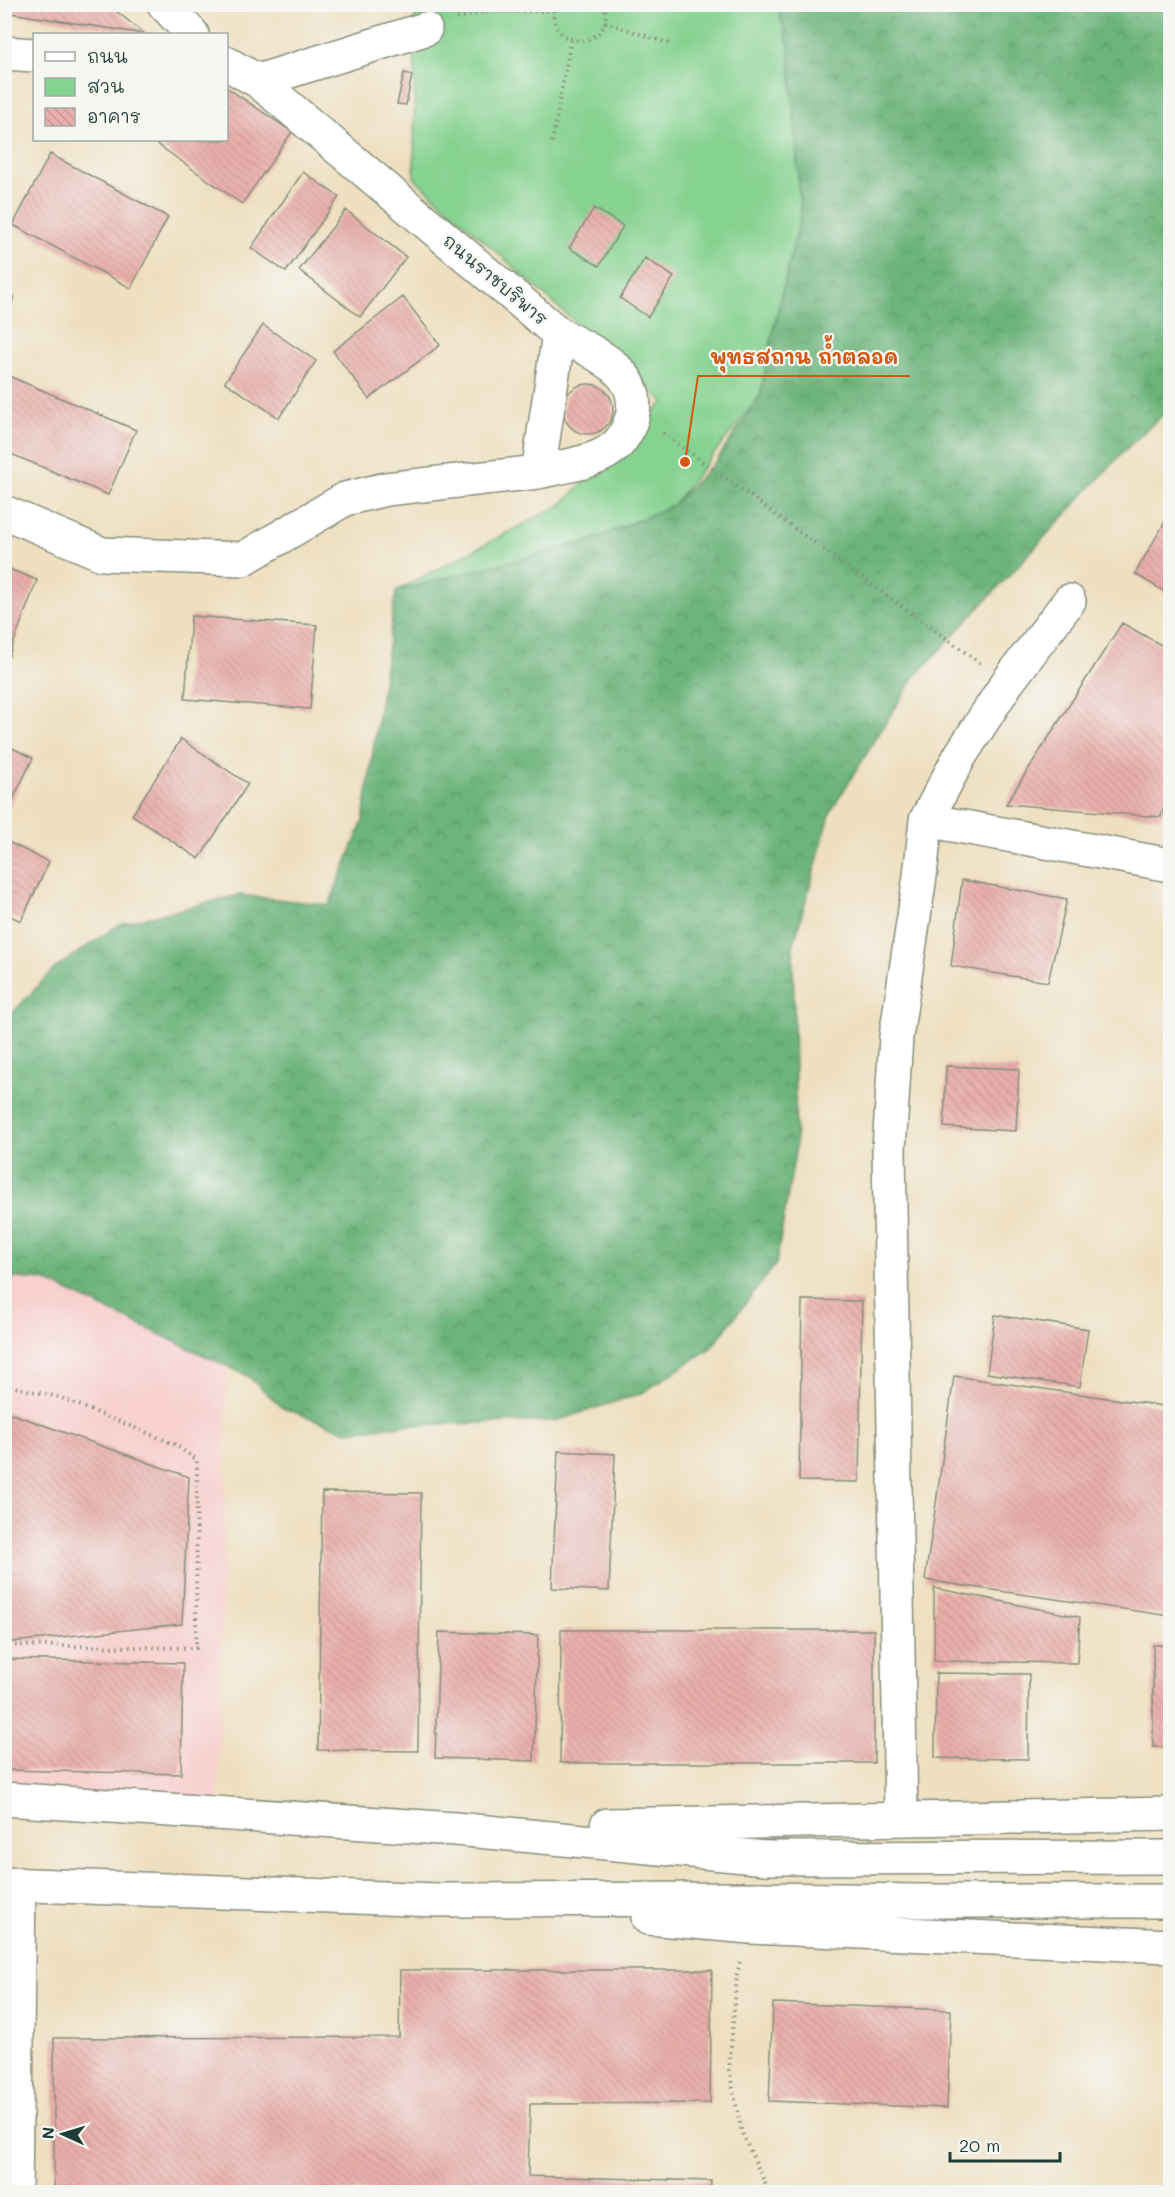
<svg xmlns="http://www.w3.org/2000/svg" width="1175" height="2197" viewBox="0 0 1175 2197" font-family="Mali,'Playpen Sans Thai',sans-serif">
	<defs>
		<pattern id="forest-crowns" width="20" height="18" patternUnits="userSpaceOnUse" patternTransform="scale(1.5)"><rect width="20" height="18" fill="#6cb47a"/><path d="M2 6a3 3 0 1 1 6 0M12 15a3 3 0 1 1 6 0" fill="none" stroke="#589465"/></pattern>
		<pattern id="building-back-hatch" width="6" height="6" patternUnits="userSpaceOnUse" patternTransform="scale(1.5)"><rect width="6" height="6" fill="#e9afaa"/><path d="M-1 5l2 2M0 0l6 6M5-1l2 2" fill="none" stroke="#c79793"/></pattern>
	</defs>
	<rect width="100%" height="100%" fill="#f6f6f2"/>
	<filter id="ink" filterUnits="userSpaceOnUse"><feTurbulence type="fractalNoise" baseFrequency=".0167" numOctaves="2"/><feDisplacementMap in="SourceGraphic" scale="12" xChannelSelector="R" yChannelSelector="G"/><feConvolveMatrix kernelMatrix="1 2 1 2 8 2 1 2 1" color-interpolation-filters="sRGB"/></filter>
	<filter id="wash" filterUnits="userSpaceOnUse"><feTurbulence type="fractalNoise" baseFrequency=".008" numOctaves="4" result="noise"/><feDisplacementMap in="SourceGraphic" scale="24" xChannelSelector="R" yChannelSelector="G"/><feGaussianBlur stdDeviation="1.35" result="paint"/><feColorMatrix in="noise" values="0 0 0 0 0 0 0 0 0 0 0 0 0 0 0 0 0 1.4 0 .05"/><feComposite in="paint" operator="in"/></filter>
	<g filter="url(#wash)">
		<rect width="100%" height="100%" fill="#eedfc0"/>
		<path fill="#f7d0cf" d="M 4,1253 L 229,1311 L 218,1813 L 5,1799 Z"/>
		<path fill="#86d290" stroke="#528862" stroke-width="1.5" d="M 415,5 L 777,5 L 789,46 L 801,215 L 775,322 L 760,396 L 673,505 L 593,540 L 396,591 L 562,504 L 664,402 L 414,178 Z"/>
		<path fill="url(#forest-crowns)" stroke="#467857" stroke-width="1.5" d="M 777,5 L 1170,5 L 1170,408 L 1128,447 L 913,679 L 831,811 L 793,946 L 796,1147 L 776,1264 L 711,1348 L 642,1393 L 556,1421 L 413,1425 L 346,1431 L 283,1408 L 248,1376 L 44,1280 L 5,1277 L 5,1021 L 54,969 L 120,924 L 239,895 L 329,905 L 363,821 L 396,591 L 593,540 L 673,505 L 717,460 L 760,396 L 775,322 L 801,215 L 789,46 Z"/>
		<g id="blocks">
			<path fill="url(#building-back-hatch)" d="M 4,4 L 107,4 L 145,34 L 4,12 Z
				M 404,73 L 412,75 L 406,105 L 397,104 Z
				M 226,87 L 292,132 L 242,204 L 154,142 L 156,140 L 226,140 Z
				M 50,154 L 168,217 L 131,288 L 13,225 Z
				M 303,172 L 339,197 L 286,272 L 251,248 Z
				M 594,208 L 623,226 L 599,266 L 569,248 Z
				M 346,210 L 406,257 L 360,317 L 299,270 Z
				M 645,258 L 674,277 L 648,317 L 620,298 Z
				M 4,293 L 14,297 L 5,319 L 4,319 Z
				M 403,297 L 440,345 L 369,399 L 333,351 Z
				M 263,325 L 316,361 L 279,418 L 225,382 Z
				M 4,374 L 136,430 L 108,495 L 4,451 Z
				M563 409a25 25 0 1 1 50 0a25 25 0 1 1-50 0Z
				M 1170,513 L 1170,595 L 1135,574 Z
				M 4,567 L 37,580 L 5,666 L 4,666 Z
				M 191,616 L 317,625 L 310,709 L 185,699 Z
				M 1122,623 L 1170,650 L 1170,787 L 1161,817 L 1006,804 Z
				M 181,739 L 248,784 L 199,859 L 132,815 Z
				M 4,744 L 33,758 L 4,817 Z
				M 4,840 L 49,862 L 21,921 L 4,913 Z
				M 962,880 L 1067,899 L 1048,982 L 951,966 Z
				M 946,1066 L 1019,1069 L 1016,1131 L 944,1127 Z
				M 802,1300 L 862,1301 L 859,1482 L 799,1481 Z
				M 995,1315 L 1088,1329 L 1080,1387 L 987,1373 Z
				M 954,1376 L 1170,1407 L 1170,1616 L 925,1580 Z
				M 4,1411 L 189,1477 L 182,1624 L 4,1643 Z
				M 558,1451 L 615,1454 L 609,1591 L 552,1588 Z
				M 322,1492 L 421,1493 L 418,1751 L 318,1750 Z
				M 934,1588 L 1080,1617 L 1077,1663 L 934,1661 Z
				M 561,1630 L 874,1630 L 874,1763 L 560,1763 Z
				M 439,1632 L 538,1635 L 534,1761 L 435,1758 Z
				M 1153,1645 L 1170,1645 L 1170,1747 L 1153,1747 Z
				M 4,1659 L 183,1663 L 181,1774 L 4,1770 Z
				M 936,1673 L 1029,1674 L 1028,1759 L 935,1758 Z
				M 400,1970 L 712,1970 L 710,2103 L 530,2104 L 528,2176 L 711,2181 L 710,2192 L 54,2192 L 54,2038 L 399,2037 Z
				M 773,2003 L 951,2010 L 947,2108 L 769,2101 Z"/>
		</g>
	</g>
	<g filter="url(#ink)">
		<use href="#blocks" fill-opacity="0" stroke="#868e7a" stroke-width="1.5"/>
		<g fill="none" stroke-linecap="round" stroke-linejoin="round">
			<g stroke="#868e7a" stroke-width="36">
				<path id="minor" d="M 164,4 L 192,34
					M 4,53 L 34,55
					M 258,81 L 425,29
					M 538,472 C 559,467 592,463 609,451 C 622,443 628,431 632,417 C 644,371 590,351 559,334
					M 4,512 L 102,554 L 243,559 L 345,499 L 386,489 L 538,472 L 559,334 L 258,81 L 226,63
					M 926,820 L 1170,865
					M 901,1818 L 889,1150 L 896,1037 L 920,876 L 926,820 L 960,756 L 1007,683 L 1069,601
					M 15,2192 L 19,1884"/>
			</g>
			<g stroke="#868e7a" stroke-width="36">
				<path id="major" d="M 4,1799 L 455,1829 L 766,1858
					M 607,1825 L 1170,1814
					M 4,1884 L 438,1900 L 760,1899
					M 648,1918 L 750,1927 L 1170,1946"/>
			</g>
			<g stroke="#868e7a" stroke-width="36">
				<path id="highway" d="M 766,1858 L 1170,1857
					M 760,1899 L 922,1901 L 1170,1901"/>
			</g>
			<path stroke="#868e7a" stroke-width="4" stroke-dasharray="1.5 4.5" stroke-linecap="butt" d="M 556,4 C 541,52 618,53 604,4
				M 486,12 L 487,4
				M 457,18 L 486,12 L 554,11
				M 605,22 L 673,45
				M 552,142 L 571,40
				M 663,433 L 980,663
				M 4,1385 L 59,1397 L 174,1444 L 197,1460 L 196,1648 L 4,1645
				M 740,1962 L 737,1974 L 729,2070 L 742,2133 L 769,2192"/>
			<use href="#minor" stroke="#fff" stroke-width="33"/>
			<use href="#major" stroke="#fff" stroke-width="33"/>
			<use href="#highway" stroke="#fff" stroke-width="33"/>
		</g>
	</g>
	<g text-anchor="middle" stroke-width="4.5" stroke-linejoin="round" paint-order="stroke">
		<g font-size="18" fill="#1f3d34" stroke="#f6f6f2">
			<text transform="translate(495 280) rotate(40)" y="6">ถนนราชบริพาร</text>
		</g>
	</g>
	<path fill="none" stroke="#d45610" stroke-width="2" d="M685 462L698 376H910"/>
	<circle fill="#d45610" stroke="#f6f6f2" stroke-width="2" cx="685" cy="462" r="6"/>
	<g font-size="20" text-anchor="middle" font-weight="bold" fill="#d45610" stroke="#f6f6f2" stroke-width="4.5" stroke-linejoin="round" paint-order="stroke">
		<text x="804" y="364">พุทธสถาน ถ้ำตลอด</text>
	</g>
	<rect width="1175" height="2197" fill="none" stroke="#f6f6f2" stroke-width="24"/>
	<rect x="33" y="33" width="195" height="108" fill="#f6f6f2" stroke="#a0aca6" stroke-width="1.5"/>
	<rect x="45" y="52" width="30" height="9" fill="#ffffff" stroke="#a0aca6" stroke-width="1.5"/>
	<text x="87" y="63" font-size="18" fill="#1f3d34">ถนน</text>
	<rect x="45" y="78" width="30" height="18" fill="#86d290" stroke="#a0aca6" stroke-width="1.5"/>
	<text x="87" y="93" font-size="18" fill="#1f3d34">สวน</text>
	<rect x="45" y="108" width="30" height="18" fill="url(#building-back-hatch)" stroke="#a0aca6" stroke-width="1.5"/>
	<text x="87" y="123" font-size="18" fill="#1f3d34">อาคาร</text>
	<g transform="translate(63 2134) rotate(274)" stroke="#f6f6f2" stroke-width="4.5" paint-order="stroke">
	<path d="M0-4.5L10 22L0 15L-10 22Z" fill="#1f3d34"/>
	<text y="-9" font-size="16" font-weight="bold" text-anchor="middle" fill="#1f3d34">N</text>
	</g>
	<path d="M950 2152v9h110v-9" fill="none" stroke="#1f3d34" stroke-width="3"/>
	<text x="959" y="2152" font-size="18" fill="#1f3d34" stroke="#f6f6f2" stroke-width="4.5" paint-order="stroke">20 m</text>
</svg>
